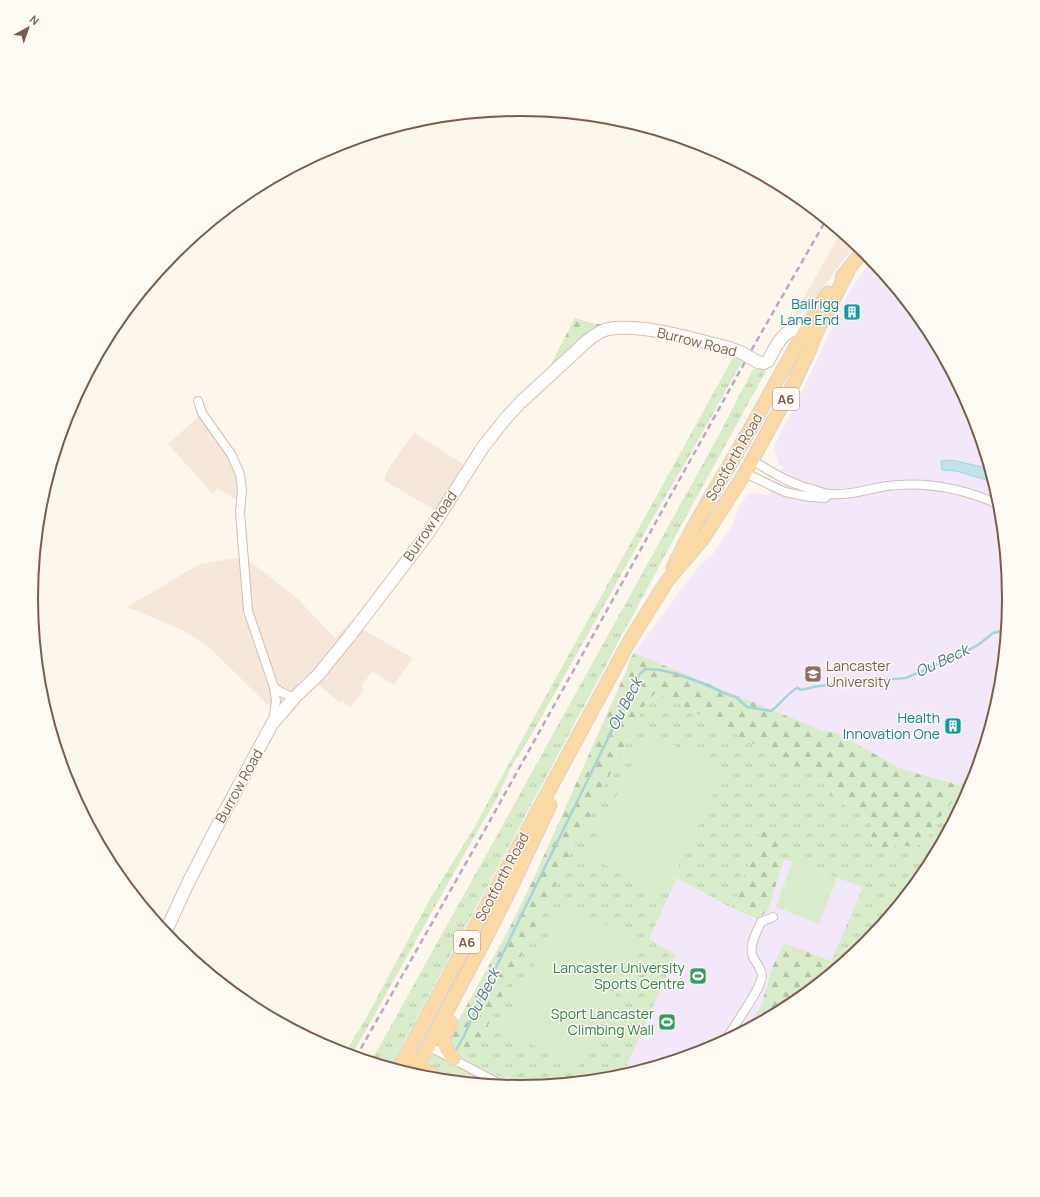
<svg xmlns="http://www.w3.org/2000/svg" width="1040" height="1197" viewBox="0 0 1040 1197" font-family="Manrope,sans-serif">
	<defs>
		<pattern id="grass-tufts" width="24" height="20" patternUnits="userSpaceOnUse"><rect width="24" height="20" fill="#d8ecc9"/><path d="M3 7l-1-3M5 7V3M7 7l1-3M15 17l-1-3M17 17v-4M19 17l1-3" fill="none" stroke="#b4c2a5"/></pattern>
		<pattern id="forest-firs" width="22" height="20" patternUnits="userSpaceOnUse"><rect width="22" height="20" fill="#d8ecc9"/><path d="M5 1l3.5 6h-7zM16 11l3.5 6h-7z" fill="#b4c2a5"/></pattern>
	</defs>
	<rect width="100%" height="100%" fill="#fdf6ec"/>
	<path fill="#f5e8da" d="M 841,232 L 856,245 L 844,259 L 809,307 L 794,320 L 798,308 Z
		M 199,416 L 229,456 L 237,476 L 239,491 L 236,500 L 217,488 L 213,494 L 168,444 Z
		M 414,433 L 465,465 L 438,512 L 385,481 L 385,476 L 391,465 Z
		M 241,557 L 251,562 L 298,599 L 335,638 L 353,619 L 362,629 L 413,658 L 394,685 L 376,673 L 372,672 L 361,686 L 364,690 L 350,708 L 342,701 L 340,703 L 317,683 L 287,719 L 267,704 L 212,650 L 185,631 L 127,607 L 200,564 Z"/>
	<path fill="#f3e8fa" d="M 871,262 L 876,265 L 886,277 L 882,284 L 887,287 L 890,283 L 927,327 L 972,412 L 1000,503 L 1009,599 L 1000,694 L 972,786 L 926,870 L 866,944 L 791,1005 L 707,1050 L 615,1078 L 520,1087 L 427,1078 L 508,931 L 533,880 L 628,667 L 629,661 L 634,653 L 699,566 L 713,554 L 732,526 L 740,504 L 745,498 L 748,494 L 760,493 L 768,496 L 783,467 L 779,464 L 774,448 L 775,444 L 798,400 L 841,308 L 853,286 L 869,263 Z"/>
	<path fill="url(#grass-tufts)" d="M 735,354 L 743,360 L 687,460 L 654,516 L 529,739 L 511,767 L 497,798 L 466,851 L 353,1053 L 352,1056 L 344,1054 L 364,1022 L 430,899 L 474,828 L 536,714 Z
		M 753,369 L 764,369 L 766,371 L 671,544 L 405,1040 L 392,1068 L 391,1068 L 373,1058 L 485,857 L 720,433 Z
		M 656,693 L 669,698 L 767,751 L 811,773 L 825,783 L 832,796 L 838,799 L 846,806 L 870,818 L 872,829 L 871,839 L 887,849 L 899,844 L 927,839 L 934,824 L 948,808 L 954,799 L 966,797 L 926,870 L 866,944 L 838,967 L 831,961 L 863,887 L 784,859 L 775,857 L 778,848 L 760,835 L 732,908 L 677,878 L 649,939 L 676,955 L 622,1076 L 615,1078 L 529,1087 L 507,1075 L 506,1078 L 503,1078 L 479,1067 L 462,1056 L 469,1049 L 479,1045 L 532,932 L 647,700 Z
		M 981,754 L 970,788 L 960,786 Z
		M 431,1055 L 438,1055 L 471,1074 L 466,1082 L 455,1081 L 428,1066 L 427,1062 Z"/>
	<path fill="url(#forest-firs)" d="M 575,318 L 595,324 L 608,324 L 584,336 L 549,368 Z
		M 634,653 L 821,730 L 840,734 L 901,769 L 970,788 L 966,797 L 954,799 L 948,808 L 934,824 L 927,839 L 915,848 L 899,844 L 887,849 L 877,847 L 871,839 L 872,829 L 870,818 L 846,806 L 838,799 L 832,796 L 825,783 L 811,773 L 767,751 L 669,698 L 656,693 L 647,700 L 532,932 L 479,1045 L 469,1049 L 462,1056 L 454,1049 L 451,1038 L 452,1032 L 508,931 L 533,880 L 628,667 L 629,661 Z
		M 766,828 L 777,838 L 778,848 L 776,857 L 784,859 L 768,910 L 758,919 L 732,908 L 760,835 Z
		M 784,943 L 831,961 L 838,967 L 791,1005 L 747,1029 L 761,1006 L 773,966 Z"/>
	<path fill="#d8ecc9" d="M 648,732 L 725,770 L 665,894 L 587,856 Z
		M 792,862 L 837,878 L 819,924 L 776,907 Z
		M 565,904 L 642,943 L 578,1068 L 501,1029 Z"/>
	<path fill="#bfe3e8" stroke="#a5d3da" d="M 952,460 L 982,467 L 990,470 L 993,482 L 956,471 L 942,470 L 941,461 Z"/>
	<g fill="none" stroke-linecap="round" stroke-linejoin="round">
		<path stroke="#a5d3da" stroke-width="2.5" d="M 456,1050 L 464,1036 L 478,1004 L 639,675 L 645,669 L 660,670 L 677,674 L 702,683 L 726,694 L 736,697 L 747,707 L 771,711 C 779,705 789,692 797,688 L 802,690 L 813,687 L 840,683 L 906,678 L 965,652 L 978,645 L 993,633 L 1006,630"/>
		<g stroke="#d1beb0" stroke-width="10">
			<path id="street" d="M 198,401 L 202,413 L 231,454 L 240,474 L 242,490 L 240,512 L 248,611 L 274,687 L 276,701 L 273,721
				M 752,460 C 773,473 790,484 815,490 C 820,492 825,494 830,494 C 849,496 868,489 887,486 C 926,481 965,489 1000,505
				M 745,473 L 785,492 L 810,497 L 825,498 L 829,494
				M 274,687 L 281,692 L 294,698
				M 726,1040 C 733,1026 761,990 762,976 C 762,969 756,963 753,957 C 748,946 757,932 761,922 L 773,917
				M 428,1046 L 504,1086
				M 432,1074 L 445,1080"/>
		</g>
		<g stroke="#d6c0b0" stroke-width="14">
			<path id="secondary" d="M 758,362 L 764,363 L 768,361 C 776,347 781,331 799,328 L 805,331
				M 165,933 L 189,881 L 224,813 L 272,724 L 294,698 L 318,675 L 349,637 L 429,532 L 483,447 L 506,418 L 521,402 L 587,341 C 593,336 600,331 608,329 C 643,323 698,340 732,349 L 742,353"/>
		</g>
		<g stroke="#dad1cd" stroke-width="15">
			<path id="primary" d="M 842,277 L 863,251
				M 673,568 C 693,523 721,481 745,438 C 773,390 798,339 828,293
				M 451,1023 C 442,1040 440,1043 454,1059
				M 413,1058 L 418,1066 L 432,1074
				M 398,1070 L 629,642 L 667,581 L 702,540 L 745,473 L 791,389 L 810,349 L 815,335 L 848,271
				M 413,1075 L 482,945 L 506,898 L 550,805"/>
		</g>
		<use href="#street" stroke="#fff" stroke-width="8"/>
		<use href="#secondary" stroke="#fff" stroke-width="12"/>
		<use href="#primary" stroke="#fbd9a5" stroke-width="13"/>
		<path stroke="#b9a8c9" stroke-width="2.5" stroke-dasharray="6 4" stroke-linecap="butt" d="M 356,1057 L 487,826 L 756,342 L 826,220"/>
		<g stroke="#d6c0b0" stroke-width="14" stroke-linecap="butt">
			<path id="secondary-bridge" d="M 742,353 L 758,362"/>
		</g>
		<use href="#secondary-bridge" stroke="#fff" stroke-width="12"/>
	</g>
	<defs>
		<g id="building-square" transform="scale(0.9)"><rect x="-9" y="-9" width="18" height="18" rx="4" fill="#0f9aa8" stroke="#fffaf3"/><path d="M-4-6H4V6H1V3H-1V6H-4ZM-2.5-4.3h1.7v1.8h-1.7ZM.8-4.3h1.7v1.8H.8ZM-2.5-1h1.7V.8h-1.7ZM.8-1h1.7V.8H.8Z" fill="#fff"/></g>
		<g id="university-square" transform="scale(0.9)"><rect x="-9" y="-9" width="18" height="18" rx="4" fill="#8d6e63" stroke="#fffaf3"/><path d="M0-5L7-2L0 1L-7-2ZM-4 1L0 2.5L4 1V4Q0 6-4 4Z" fill="#fff"/></g>
		<g id="stadium-square" transform="scale(0.9)"><rect x="-9" y="-9" width="18" height="18" rx="4" fill="#2e9e5b" stroke="#fffaf3"/><path d="M0-5a6.5 5 0 1 0 0 10a6.5 5 0 1 0 0-10ZM-3.5-1.8h7v3.6h-7Z" fill="#fff"/></g>
	</defs>
	<g fill-rule="evenodd">
		<use href="#building-square" x="852" y="312"/>
		<use href="#university-square" x="813" y="674"/>
		<use href="#building-square" x="953" y="726"/>
		<use href="#stadium-square" x="698" y="976"/>
		<use href="#stadium-square" x="667" y="1022"/>
	</g>
	<g text-anchor="middle" stroke-width="3" stroke-linejoin="round" paint-order="stroke">
		<g fill="#fffaf3" stroke="#a28b7f" stroke-width="1">
			<rect x="773" y="388" width="26" height="22" rx="3"/>
			<rect x="454" y="931" width="26" height="22" rx="3"/>
		</g>
		<g font-size="13" font-weight="bold" fill="#7a5c4d">
			<text x="786" y="404">A6</text>
			<text x="467" y="947">A6</text>
		</g>
		<g font-size="14" fill="#0d838f" stroke="#fffaf3" text-anchor="end">
			<text x="839" y="309">Bailrigg<tspan x="839" dy="16">Lane End</tspan></text>
			<text x="940" y="723">Health<tspan x="940" dy="16">Innovation One</tspan></text>
		</g>
		<g font-size="14" fill="#7a5c4d" stroke="#fffaf3">
			<text transform="translate(697 342) rotate(14)" y="5">Burrow Road</text>
			<text transform="translate(734 457) rotate(-60)" y="5">Scotforth Road</text>
			<text transform="translate(430 526) rotate(-55)" y="5">Burrow Road</text>
			<text transform="translate(239 786) rotate(-61)" y="5">Burrow Road</text>
			<text transform="translate(502 877) rotate(-62)" y="5">Scotforth Road</text>
		</g>
		<g font-size="14" fill="#785e54" stroke="#fffaf3" text-anchor="start">
			<text x="826" y="671">Lancaster<tspan x="826" dy="16">University</tspan></text>
		</g>
		<g font-size="14" fill="#27864d" stroke="#fffaf3" text-anchor="end">
			<text x="685" y="973">Lancaster University<tspan x="685" dy="16">Sports Centre</tspan></text>
			<text x="654" y="1019">Sport Lancaster<tspan x="654" dy="16">Climbing Wall</tspan></text>
		</g>
		<g font-size="15" font-style="italic" fill="#437c86" stroke="#fffaf3">
			<text transform="translate(942 661) rotate(-25)" y="5">Ou Beck</text>
			<text transform="translate(625 704) rotate(-63)" y="5">Ou Beck</text>
			<text transform="translate(483 995) rotate(-64)" y="5">Ou Beck</text>
		</g>
	</g>
	<path d="M0 0H1040V1197H0ZM38 598a482 482 0 1 1 964 0a482 482 0 1 1-964 0Z" fill="#fffaf3" fill-rule="evenodd"/>
	<path fill="none" stroke="#7a5c4d" stroke-width="2" d="M38 598a482 482 0 1 1 964 0a482 482 0 1 1-964 0Z"/>
	<g transform="translate(28 28) rotate(40)" stroke="#fffaf3" stroke-width="3" paint-order="stroke">
	<path d="M0-3L7 15L0 10L-7 15Z" fill="#7a5c4d"/>
	<text y="-6" font-size="11" font-weight="bold" text-anchor="middle" fill="#7a5c4d">N</text>
	</g>
</svg>
